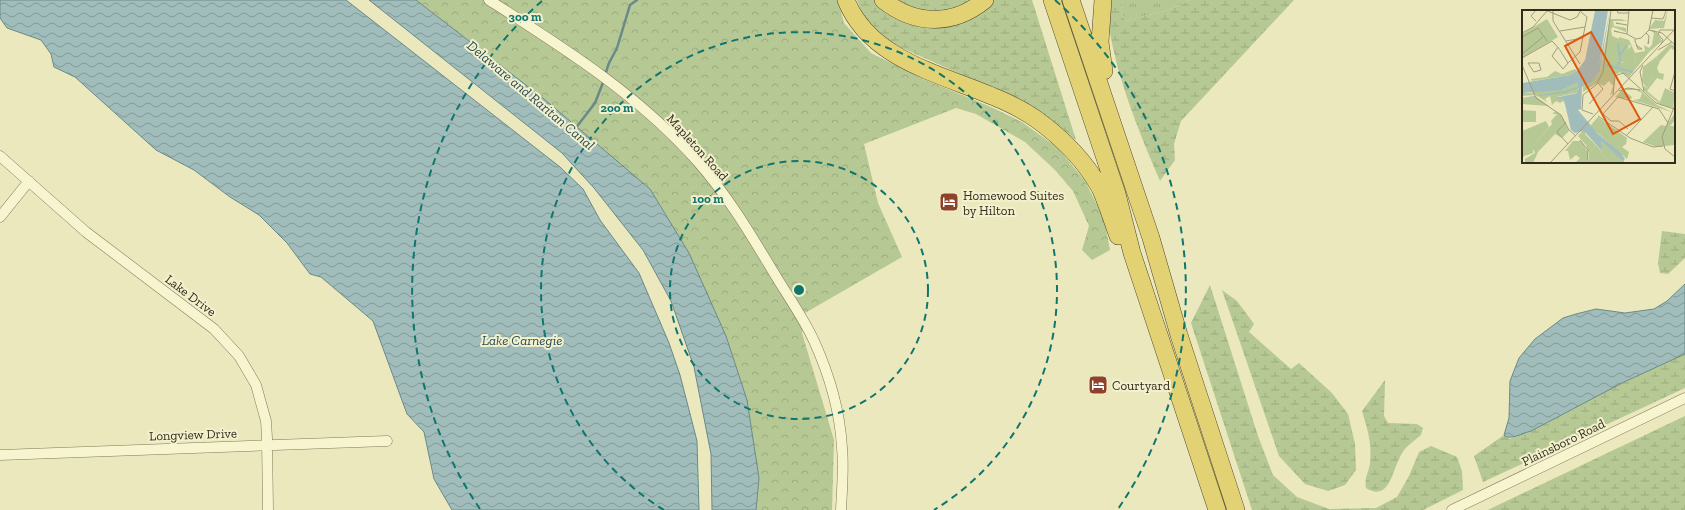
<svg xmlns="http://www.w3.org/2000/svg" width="1685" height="510" viewBox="0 0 1685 510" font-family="'Zilla Slab',serif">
	<defs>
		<pattern id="grass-tufts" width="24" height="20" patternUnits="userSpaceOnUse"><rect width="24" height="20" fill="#b6c893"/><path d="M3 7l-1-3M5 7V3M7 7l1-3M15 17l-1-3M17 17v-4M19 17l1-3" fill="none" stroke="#9dac7e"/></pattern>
		<pattern id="forest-crowns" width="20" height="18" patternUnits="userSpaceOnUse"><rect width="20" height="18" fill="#b6c893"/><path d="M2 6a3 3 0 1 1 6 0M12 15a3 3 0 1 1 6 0" fill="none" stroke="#9dac7e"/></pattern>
		<pattern id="wetland-marsh" width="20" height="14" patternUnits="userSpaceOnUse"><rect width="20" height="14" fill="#b6c893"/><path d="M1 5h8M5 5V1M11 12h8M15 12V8" fill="none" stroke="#9dac7e"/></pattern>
		<pattern id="water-waves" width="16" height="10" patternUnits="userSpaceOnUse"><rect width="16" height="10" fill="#a1bdbb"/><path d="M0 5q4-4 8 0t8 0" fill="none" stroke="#849a97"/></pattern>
	</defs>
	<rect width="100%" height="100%" fill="#ebe8be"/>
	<path fill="url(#grass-tufts)" d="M 1123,0 L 1190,0 L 1168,10 L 1125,21 L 1121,10 Z"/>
	<path fill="url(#forest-crowns)" d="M 416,0 L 838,0 L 844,23 L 871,53 L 923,79 L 991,107 L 1022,122 L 1058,148 L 1085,181 L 1104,219 L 1110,250 L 1092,260 L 1082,250 L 1089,226 L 1073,191 L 1055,170 L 1025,142 L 976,114 L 956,108 L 864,144 L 878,203 L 902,257 L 805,313 L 802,333 L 834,440 L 832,510 L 756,510 L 759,478 L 747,400 L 726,336 L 544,99 Z"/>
	<path fill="url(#wetland-marsh)" d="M 857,0 L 874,0 L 897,19 L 935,28 L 976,16 L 994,0 L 1032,0 L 1076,140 L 1034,107 L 893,44 L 863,17 Z
		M 894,0 L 972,0 L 960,13 L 928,10 L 909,10 Z
		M 1109,0 L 1123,0 L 1121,10 L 1125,21 L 1168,10 L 1190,0 L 1294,0 L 1181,121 L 1174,144 L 1175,160 L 1160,181 C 1139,132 1118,81 1109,28 C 1108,19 1109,9 1109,0 Z
		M 1662,231 L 1685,234 L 1685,258 L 1668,274 L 1660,273 L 1658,263 Z
		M 1210,285 L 1258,436 L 1273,475 L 1297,497 L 1329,509 L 1376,508 L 1397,497 L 1409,476 L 1419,452 L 1431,446 L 1457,457 L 1462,471 L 1463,490 L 1423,510 L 1252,510 L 1191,323 Z
		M 1222,290 L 1237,301 L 1254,324 L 1249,332 L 1291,369 L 1299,363 L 1332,393 L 1348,414 L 1355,444 L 1356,470 L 1345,485 L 1328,491 L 1305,484 L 1279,456 Z
		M 1685,354 L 1685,388 L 1483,482 L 1474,456 L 1504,435 L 1510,439 L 1520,433 L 1531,431 L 1624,382 Z
		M 1385,380 L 1384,416 L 1388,423 L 1417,424 L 1423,428 L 1421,435 C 1413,442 1404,447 1400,457 C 1392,472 1389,502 1366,488 C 1364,478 1369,472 1370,463 C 1372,443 1368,431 1362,411 Z
		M 1685,416 L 1685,510 L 1488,510 L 1496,506 Z"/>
	<path fill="url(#water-waves)" stroke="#698a89" d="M 0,0 L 346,0 L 560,167 L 583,189 L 600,220 L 639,273 L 669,343 L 680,375 L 697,441 L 699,510 L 452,510 L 434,479 L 424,432 L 407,414 L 373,321 L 321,277 L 310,274 L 287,243 L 259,215 L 230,197 L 194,170 L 156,150 L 75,77 L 54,67 L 51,54 L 41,40 L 7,28 L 0,18 Z
		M 369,0 L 416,0 L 544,99 L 650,189 L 689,253 L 726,336 L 747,400 L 759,478 L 756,510 L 712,510 L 711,454 L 694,367 L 671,301 L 643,250 L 594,188 L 562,153 Z
		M 1685,284 L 1685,354 L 1624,382 L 1531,431 C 1523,433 1509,441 1504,435 L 1509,418 L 1510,381 L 1519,358 L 1535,339 L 1563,318 L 1576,314 L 1596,309 L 1625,313 L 1654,309 L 1667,301 Z"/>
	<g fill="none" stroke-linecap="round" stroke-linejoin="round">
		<path stroke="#698a89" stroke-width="2.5" d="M 605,75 L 609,63 L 617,48 L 630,5 L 637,0
			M 575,129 L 595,103 L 604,80"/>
		<g stroke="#827858" stroke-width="11">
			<path id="minor" d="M 489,0 C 564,48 639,95 698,162 C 728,196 751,235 774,273 C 787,295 803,317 814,341 C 829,374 840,411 842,448 C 844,468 842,489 841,510
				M 0,156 L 86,232 L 214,329 L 239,356 L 256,385 L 266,421 L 267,438 L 268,510
				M 0,217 L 29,181
				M 0,455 L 387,441
				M 1452,510 L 1685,398"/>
		</g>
		<g stroke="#50452c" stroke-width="18">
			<path id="trunk" d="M 846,0 C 875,74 978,78 1036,119 C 1061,137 1085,161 1100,188 C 1107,203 1112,220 1118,236
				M 883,0 C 916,26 953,26 985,0
				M 1052,0 L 1117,194 L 1132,253 L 1217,510
				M 1071,0 L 1151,238 L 1179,335 L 1236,510
				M 1103,0 L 1100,42 L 1104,71"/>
		</g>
		<use href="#minor" stroke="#f7f4d0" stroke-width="10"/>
		<use href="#trunk" stroke="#e3d274" stroke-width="17"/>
	</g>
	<g fill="none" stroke="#0f766e" stroke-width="2" stroke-dasharray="7 5">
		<circle cx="799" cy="290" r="129"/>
		<path d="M664 510A258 258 0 1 1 934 510"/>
		<path d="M480 509A387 387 0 0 1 543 0M1055 0A387 387 0 0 1 1118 509"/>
	</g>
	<defs>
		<g id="hotel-square" transform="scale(1)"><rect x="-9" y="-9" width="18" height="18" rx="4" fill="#8e412b" stroke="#f3f1cd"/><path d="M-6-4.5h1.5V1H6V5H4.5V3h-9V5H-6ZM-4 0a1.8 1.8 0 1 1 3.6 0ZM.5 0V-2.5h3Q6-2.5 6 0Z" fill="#fff"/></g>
	</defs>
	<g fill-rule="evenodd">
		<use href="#hotel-square" x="949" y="202"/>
		<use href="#hotel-square" x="1098" y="385"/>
	</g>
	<g text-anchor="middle" stroke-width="4" stroke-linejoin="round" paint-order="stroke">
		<g font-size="13" fill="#322c1c" stroke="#f3f1cd">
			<text transform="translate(698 147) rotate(48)" y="5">Mapleton Road</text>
			<text transform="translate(191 295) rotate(37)" y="5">Lake Drive</text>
			<text transform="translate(193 434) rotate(-2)" y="5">Longview Drive</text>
			<text transform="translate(1563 442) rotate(-26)" y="5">Plainsboro Road</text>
		</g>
		<g font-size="13" fill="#322c1c" stroke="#f3f1cd" text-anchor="start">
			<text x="963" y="200">Homewood Suites<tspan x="963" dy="15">by Hilton</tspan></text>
			<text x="1112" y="390">Courtyard</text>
		</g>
		<g font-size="14" font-style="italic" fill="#2b4b52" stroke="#f3f1cd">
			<text transform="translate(531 95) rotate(40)" y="5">Delaware and Raritan Canal</text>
			<text x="522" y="345">Lake Carnegie</text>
		</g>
	</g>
	<g transform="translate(1522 10)">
		<rect width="153" height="153" fill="#ebe8be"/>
		<path d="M 25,9 L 36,27 L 0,48 L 0,24 ZM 90,26 L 107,33 L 106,41 L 114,46 L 112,56 L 89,48 ZM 148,34 L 153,36 L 153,41 L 149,38 L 138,51 L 134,47 ZM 138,63 L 142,64 L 141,70 L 135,68 L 125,81 L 138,92 L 143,78 L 153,83 L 151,98 L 139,95 L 121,80 L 122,76 L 125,78 L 131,66 ZM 51,131 L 59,131 L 66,142 L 64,153 L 53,153 L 58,148 L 54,145 L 48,150 L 46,141 L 43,141 ZM 74,135 L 82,146 L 87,153 L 66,153 L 67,143 Z" fill="#b6c893"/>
		<path d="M 146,0 L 142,18 L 127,19 L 133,10 L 142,11 ZM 88,9 L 99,9 L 105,11 L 91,11 L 92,16 L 104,18 L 104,22 L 91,17 L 89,19 L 91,31 L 89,48 L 95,48 L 97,52 L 106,53 L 109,51 L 112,55 L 114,46 L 103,44 L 109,36 L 100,30 L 96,31 L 97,27 L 107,30 L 113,43 L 123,41 L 122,35 L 127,38 L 130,35 L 132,23 L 128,20 L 134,21 L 140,31 L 127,42 L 107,67 L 98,62 L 92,66 L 92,81 L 88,86 L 91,76 L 87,71 L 82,76 L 75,73 L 61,82 L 61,77 L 70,72 L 78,61 ZM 53,59 L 55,61 L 48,65 L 10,71 L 9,69 L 25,67 L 33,61 L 40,64 ZM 55,73 L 57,82 L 35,87 L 42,90 L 43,94 L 41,91 L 38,93 L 34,91 L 30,95 L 28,86 L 23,89 L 25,92 L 14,85 L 0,86 L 0,83 L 10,83 L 12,80 L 40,80 ZM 13,86 L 27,96 L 0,94 L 0,88 Z" fill="#b6c893"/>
		<path d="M 134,47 L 138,51 L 135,58 L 138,65 L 131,66 L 125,78 L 120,71 L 121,57 ZM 101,79 L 109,78 L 118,80 L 135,95 L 150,102 L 111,90 L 118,89 L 120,83 L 114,80 L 101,80 L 110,87 L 109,89 L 93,87 ZM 34,101 L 39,105 L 47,121 L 40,128 L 33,124 L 16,142 L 11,153 L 3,153 L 3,149 L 13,143 L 10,137 L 30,114 L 29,111 L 35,104 L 30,104 ZM 153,103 L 153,110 L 148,116 L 153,116 L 152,135 L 135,137 L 121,132 L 139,115 L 144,116 ZM 76,107 L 105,128 L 104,134 L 100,137 L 107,142 L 105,149 L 70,118 L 69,115 ZM 65,116 L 63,124 L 81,142 L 79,131 L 104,153 L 87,153 L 74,135 L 67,143 L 64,135 L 56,126 Z" fill="#b6c893"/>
		<path d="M 0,100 L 14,101 L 14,112 L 0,112 ZM 24,111 L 27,117 L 11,136 L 11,143 L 2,146 L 0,150 L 0,121 Z" fill="#b6c893"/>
		<path d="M 86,0 L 77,56 L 88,0 L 78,61 L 70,72 L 60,77 L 59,99 L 56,100 L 76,124 L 98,142 L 103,149 L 101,151 L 79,131 L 81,142 L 62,121 L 53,123 L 49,120 L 42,90 L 33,88 L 55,83 L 57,78 L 43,83 L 0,88 L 42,81 L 56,77 L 55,73 L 40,80 L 0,83 L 0,73 L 48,65 L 55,61 L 63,50 L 73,1 Z" fill="#a1bdbb"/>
		<path fill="none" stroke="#a1bdbb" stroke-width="2" d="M 98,45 L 105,35M 84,55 L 111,62M 95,57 L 98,51 L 96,33"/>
		<path fill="none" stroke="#a19d7d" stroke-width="1" d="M 14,0 L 9,6 L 14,11M 23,0 L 48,10 L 55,7 L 59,0M 31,0 L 31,11 L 58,54M 95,0 L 96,3 L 107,3M 107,0 L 105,24 L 114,29 L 119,28 L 127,20 L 131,0M 129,8 L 141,9 L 144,1 L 141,0M 97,14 L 94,13 L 105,15M 127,20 L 140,23 L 153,35M 38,21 L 63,17M 96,22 L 92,21 L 105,24M 0,23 L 11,17 L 25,1M 124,23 L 127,26 L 126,34 L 127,31M 0,27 L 16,18 L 25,31M 113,29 L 113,31 L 116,39 L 120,39 L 114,35M 44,31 L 61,28M 139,34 L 141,30 L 136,24 L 138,20 L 152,20M 136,40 L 150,32M 0,44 L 21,27M 0,48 L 30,31 L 32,33 L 38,40 L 46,53 L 41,59 L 30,46 L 36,37M 6,53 L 17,53 L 19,60 L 12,62 ZM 46,53 L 58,42 L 65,7 L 58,1M 0,55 L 14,88 L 39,105 L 47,120 L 54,126M 121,55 L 118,62 L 122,81M 153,62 L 148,79 L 153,81M 97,81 L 106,78 L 118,80M 91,85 L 93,66 L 101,63 L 134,93 L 152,99M 67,94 L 81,79 L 76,73M 153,95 L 140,127 L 143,139 L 153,147M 71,104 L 60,100 L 61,85 L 74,75 L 81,62 L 89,0M 76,106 L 108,128 L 131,137 L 141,136M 44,112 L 35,122 L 46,134M 106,119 L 97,111 L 89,111 L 81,104 L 96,87 L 137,99 L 146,113M 104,126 L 131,97M 58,130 L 66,140 L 65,153M 28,153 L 153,19"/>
		<path fill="#df570d" fill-opacity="0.15" stroke="#df570d" stroke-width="2" d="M 69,22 L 118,109 L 91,124 L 43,36 Z"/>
		<rect width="153" height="153" fill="none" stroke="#322c1c" stroke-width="2"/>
	</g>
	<circle cx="799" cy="290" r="6" fill="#0f766e" stroke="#f3f1cd" stroke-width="2"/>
	<g font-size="12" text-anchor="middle" font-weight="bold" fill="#0f766e" stroke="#f3f1cd" stroke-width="4" stroke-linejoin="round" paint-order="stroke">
		<text x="525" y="21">300 m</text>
		<text x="617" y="112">200 m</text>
		<text x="708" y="203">100 m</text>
	</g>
</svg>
